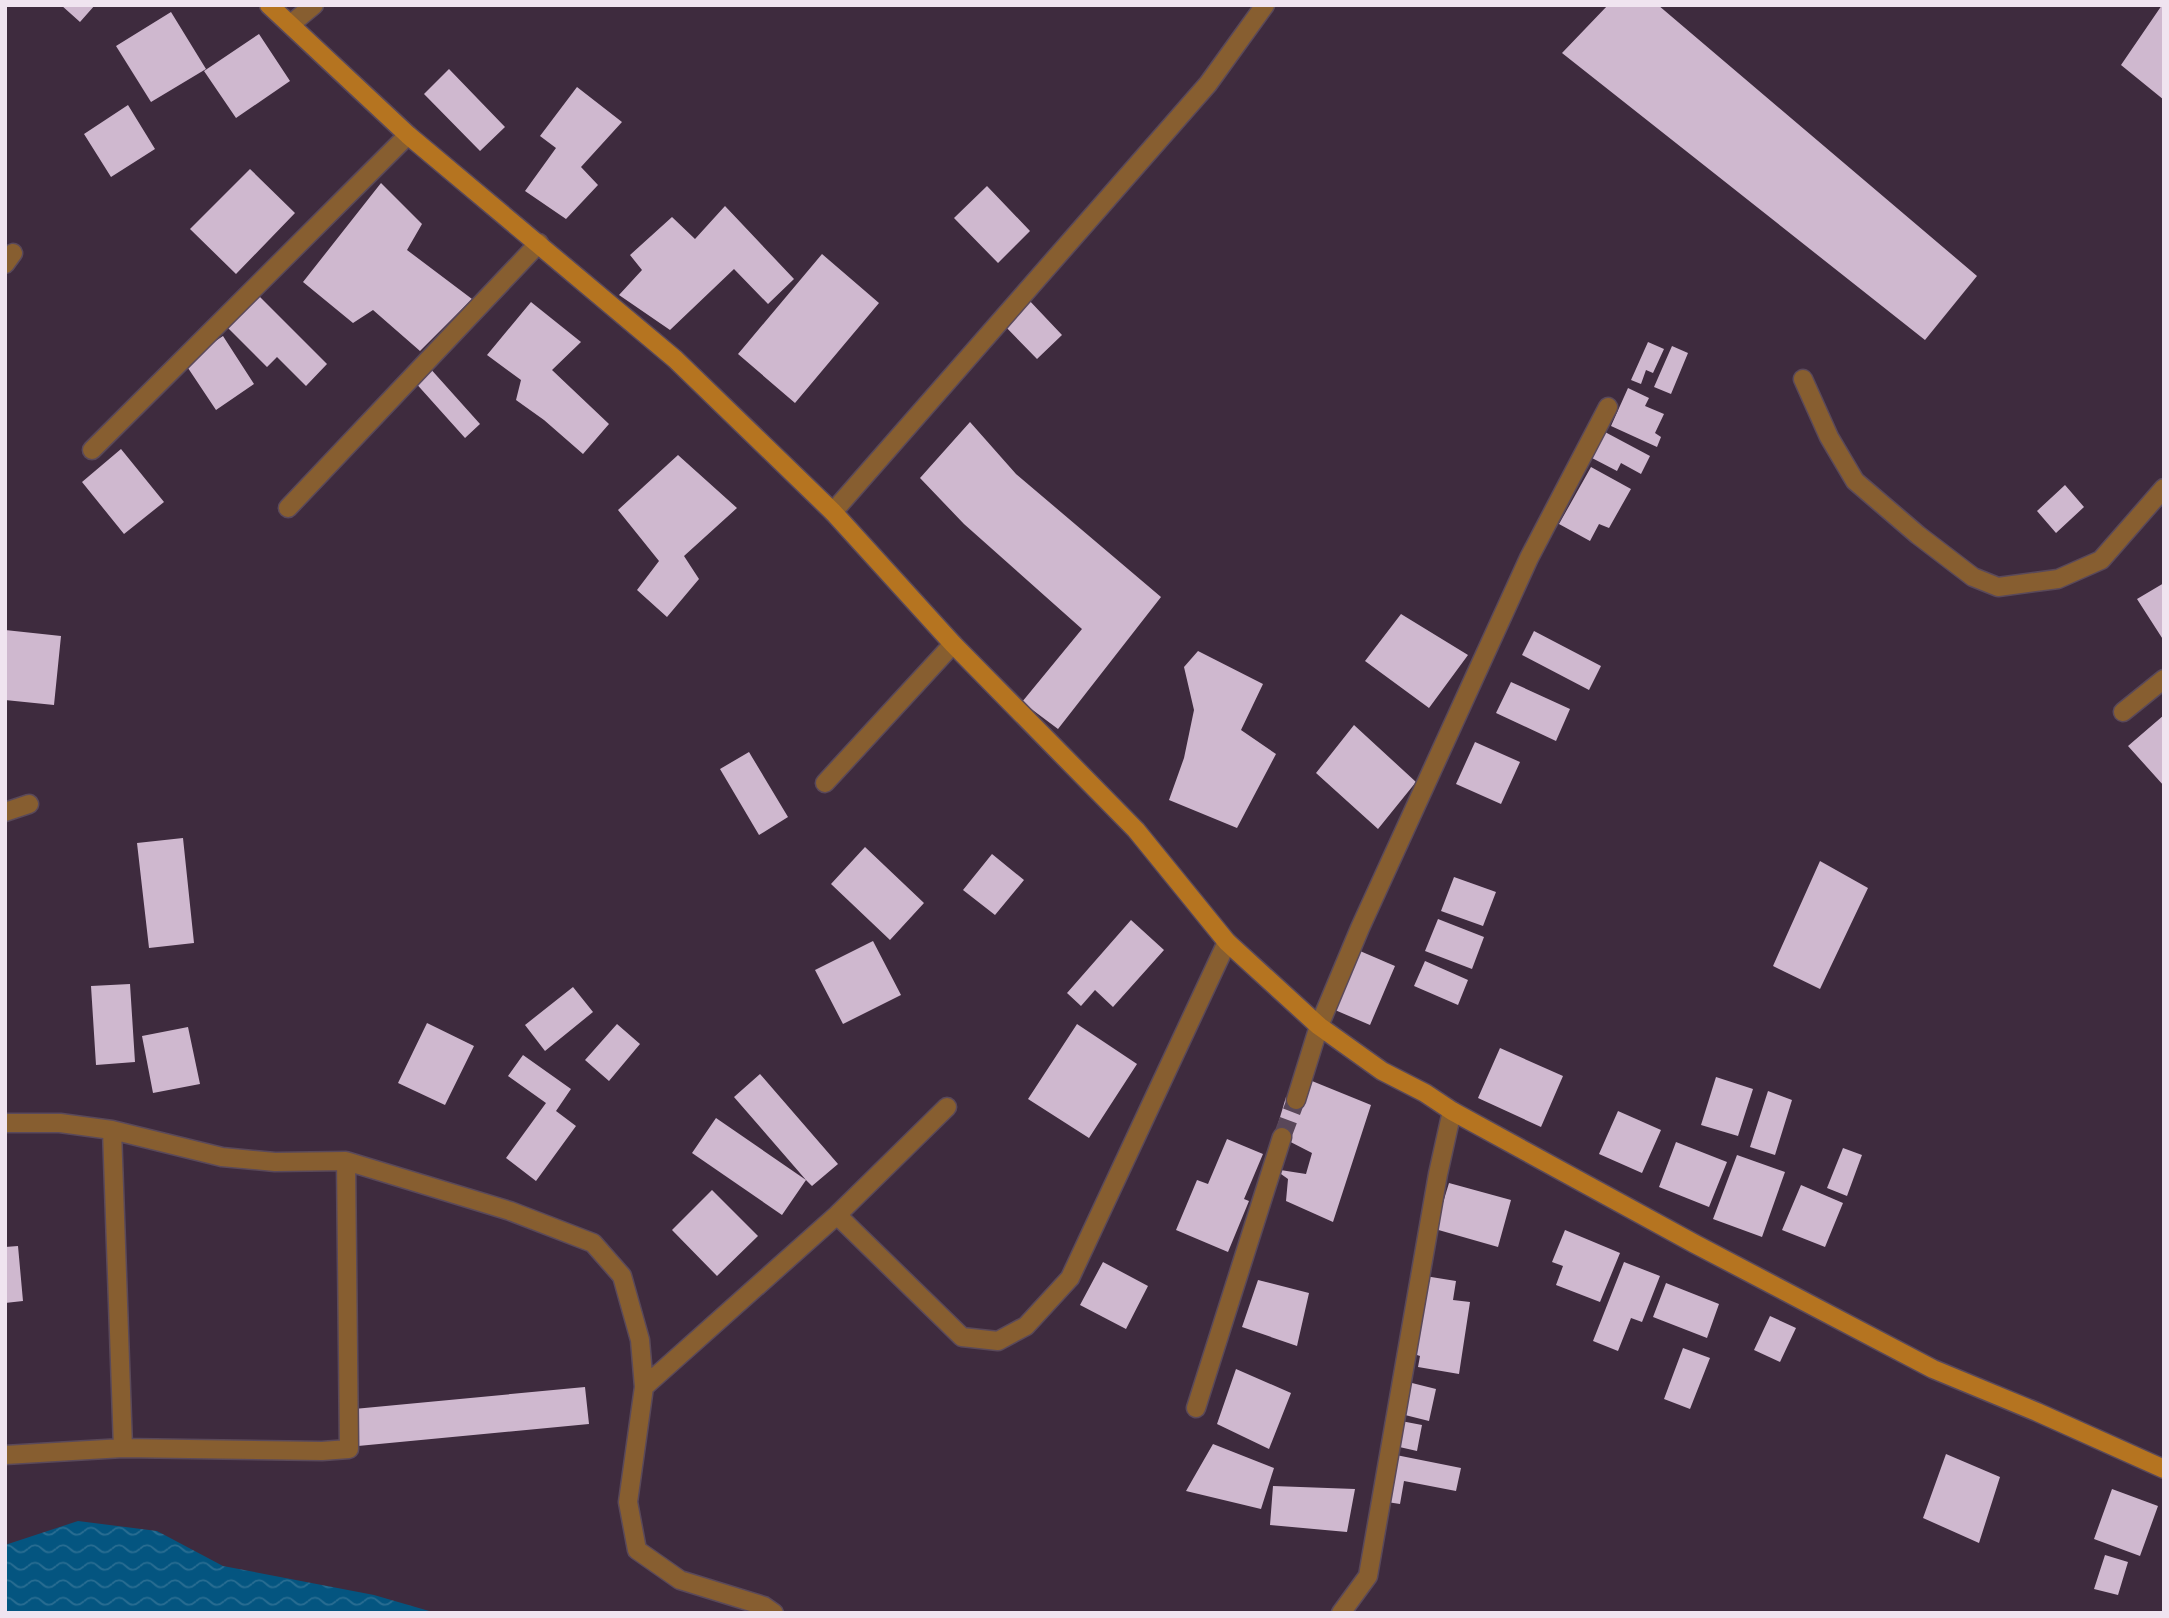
<svg xmlns="http://www.w3.org/2000/svg" width="2169" height="1618" viewBox="0 0 2169 1618" font-family="'IBM Plex Sans',sans-serif">
	<defs>
		<pattern id="water-waves" width="16" height="10" patternUnits="userSpaceOnUse" patternTransform="scale(1.75)"><rect width="16" height="10" fill="#045580"/><path d="M0 5q4-4 8 0t8 0" fill="none" stroke="#296d92"/></pattern>
	</defs>
	<rect width="100%" height="100%" fill="#3e2b3e"/>
	<path fill="url(#water-waves)" d="M 78,1521 L 157,1531 L 223,1566 L 374,1595 L 436,1613 L 5,1613 L 5,1545 Z"/>
	<path fill="#cfb8cf" d="M 61,5 L 95,5 L 80,22 Z
		M 1608,5 L 1658,5 L 1977,276 L 1925,340 L 1562,53 Z
		M 2162,5 L 2164,5 L 2164,100 L 2121,65 Z
		M 171,12 L 206,69 L 151,102 L 116,46 Z
		M 259,34 L 290,81 L 236,118 L 204,71 Z
		M 449,69 L 505,127 L 480,151 L 424,94 Z
		M 577,87 L 622,122 L 581,167 L 598,185 L 566,219 L 525,191 L 556,148 L 540,136 Z
		M 128,105 L 155,149 L 111,177 L 84,134 Z
		M 250,169 L 295,213 L 236,274 L 190,229 Z
		M 381,183 L 422,224 L 407,250 L 472,299 L 420,351 L 373,310 L 353,323 L 303,282 Z
		M 987,186 L 1030,231 L 998,263 L 954,218 Z
		M 725,206 L 794,279 L 768,304 L 734,269 L 670,330 L 619,295 L 642,270 L 630,255 L 672,217 L 695,239 Z
		M 822,254 L 879,303 L 795,403 L 738,354 Z
		M 257,294 L 327,364 L 306,386 L 277,357 L 267,367 L 226,326 Z
		M 1027,298 L 1062,335 L 1037,359 L 1002,323 Z
		M 531,302 L 581,342 L 552,370 L 609,424 L 583,454 L 544,420 L 516,400 L 521,380 L 487,355 Z
		M 223,336 L 254,384 L 216,410 L 184,362 Z
		M 1648,342 L 1664,349 L 1653,373 L 1646,370 L 1641,384 L 1631,380 Z
		M 1672,346 L 1688,353 L 1671,394 L 1654,387 Z
		M 428,366 L 480,424 L 465,438 L 413,380 Z
		M 1628,388 L 1649,398 L 1645,406 L 1664,414 L 1655,433 L 1661,437 L 1657,447 L 1611,426 Z
		M 970,422 L 1016,474 L 1161,597 L 1058,729 L 1022,702 L 1082,629 L 964,524 L 920,478 Z
		M 1605,432 L 1650,456 L 1641,474 L 1621,463 L 1617,471 L 1592,458 Z
		M 121,449 L 164,502 L 124,534 L 82,482 Z
		M 678,455 L 737,508 L 684,556 L 699,579 L 667,617 L 637,590 L 659,561 L 618,510 Z
		M 1591,467 L 1631,489 L 1609,528 L 1599,524 L 1590,541 L 1559,524 Z
		M 2065,485 L 2084,507 L 2056,533 L 2037,511 Z
		M 2164,583 L 2164,641 L 2137,599 Z
		M 1401,614 L 1468,655 L 1429,708 L 1365,661 Z
		M 5,630 L 61,636 L 54,705 L 5,700 Z
		M 1534,631 L 1601,666 L 1589,690 L 1522,655 Z
		M 1198,651 L 1263,684 L 1241,730 L 1276,754 L 1237,828 L 1169,800 L 1184,758 L 1194,710 L 1184,667 Z
		M 1511,682 L 1570,709 L 1556,741 L 1496,713 Z
		M 2164,715 L 2164,786 L 2128,746 Z
		M 1354,725 L 1416,782 L 1378,829 L 1316,773 Z
		M 1475,742 L 1520,762 L 1501,804 L 1456,784 Z
		M 749,752 L 788,817 L 759,835 L 720,769 Z
		M 183,838 L 194,943 L 149,948 L 137,843 Z
		M 865,847 L 924,903 L 890,940 L 831,884 Z
		M 992,854 L 1024,880 L 995,915 L 963,890 Z
		M 1820,861 L 1868,888 L 1820,989 L 1773,966 Z
		M 1454,877 L 1496,892 L 1483,926 L 1441,911 Z
		M 1438,919 L 1484,937 L 1472,969 L 1425,951 Z
		M 1131,920 L 1164,950 L 1113,1007 L 1095,990 L 1081,1006 L 1067,993 Z
		M 873,941 L 901,995 L 843,1024 L 815,970 Z
		M 1360,951 L 1395,966 L 1370,1025 L 1335,1010 Z
		M 1425,961 L 1468,980 L 1458,1005 L 1414,986 Z
		M 130,984 L 135,1062 L 96,1065 L 91,986 Z
		M 573,987 L 593,1012 L 545,1051 L 525,1025 Z
		M 427,1023 L 474,1046 L 445,1105 L 398,1083 Z
		M 617,1024 L 640,1044 L 609,1081 L 585,1060 Z
		M 1077,1024 L 1137,1064 L 1089,1138 L 1028,1099 Z
		M 188,1027 L 200,1084 L 153,1093 L 142,1036 Z
		M 1500,1048 L 1563,1076 L 1541,1127 L 1478,1098 Z
		M 523,1055 L 571,1089 L 556,1111 L 576,1126 L 536,1181 L 506,1158 L 546,1103 L 508,1076 Z
		M 760,1074 L 838,1164 L 812,1186 L 806,1180 L 782,1215 L 692,1153 L 716,1118 L 806,1180 L 734,1097 Z
		M 1716,1077 L 1753,1089 L 1738,1136 L 1701,1125 Z
		M 1312,1081 L 1371,1105 L 1333,1222 L 1286,1201 L 1288,1179 L 1274,1169 L 1306,1174 L 1312,1153 L 1275,1134 L 1286,1097 L 1304,1102 Z
		M 1768,1091 L 1792,1100 L 1775,1155 L 1750,1147 Z
		M 1618,1111 L 1661,1130 L 1642,1173 L 1599,1154 Z
		M 1227,1139 L 1263,1154 L 1244,1199 L 1249,1201 L 1228,1252 L 1176,1230 L 1197,1180 L 1208,1184 Z
		M 1676,1142 L 1727,1162 L 1709,1207 L 1659,1187 Z
		M 1843,1148 L 1862,1155 L 1847,1196 L 1827,1188 Z
		M 1737,1155 L 1785,1172 L 1762,1237 L 1713,1219 Z
		M 1449,1183 L 1511,1200 L 1498,1247 L 1435,1229 Z
		M 1801,1185 L 1843,1203 L 1825,1247 L 1782,1230 Z
		M 712,1190 L 758,1236 L 717,1276 L 672,1230 Z
		M 1565,1230 L 1620,1253 L 1600,1302 L 1556,1285 L 1563,1266 L 1552,1262 Z
		M 18,1246 L 23,1301 L 5,1303 L 5,1247 Z
		M 1103,1262 L 1148,1286 L 1126,1329 L 1080,1305 Z
		M 1624,1262 L 1660,1276 L 1642,1322 L 1631,1318 L 1618,1351 L 1593,1341 Z
		M 1425,1276 L 1456,1281 L 1453,1300 L 1470,1302 L 1459,1374 L 1418,1367 L 1420,1356 L 1414,1354 Z
		M 1258,1280 L 1309,1293 L 1297,1346 L 1242,1327 Z
		M 1666,1283 L 1719,1304 L 1707,1338 L 1653,1317 Z
		M 1770,1316 L 1796,1328 L 1780,1362 L 1754,1350 Z
		M 1683,1348 L 1710,1358 L 1690,1409 L 1664,1399 Z
		M 1236,1369 L 1291,1393 L 1269,1449 L 1217,1424 Z
		M 1408,1382 L 1436,1389 L 1429,1421 L 1401,1414 Z
		M 585,1387 L 589,1424 L 358,1446 L 354,1409 Z
		M 1401,1421 L 1422,1425 L 1417,1451 L 1395,1446 Z
		M 1213,1444 L 1274,1468 L 1261,1509 L 1186,1491 Z
		M 1946,1454 L 2000,1477 L 1979,1543 L 1923,1518 Z
		M 1396,1455 L 1461,1468 L 1456,1491 L 1404,1481 L 1400,1504 L 1387,1502 Z
		M 1273,1486 L 1355,1489 L 1347,1532 L 1270,1525 Z
		M 2112,1489 L 2158,1506 L 2140,1556 L 2094,1539 Z
		M 2105,1555 L 2128,1562 L 2118,1595 L 2094,1589 Z"/>
	<g fill="none" stroke-linecap="round" stroke-linejoin="round">
		<path stroke="#594759" stroke-width="18" stroke-dasharray="18 9" stroke-linecap="butt" d="M 1282,1137 L 1296,1100"/>
		<g stroke="#5a495a" stroke-width="21">
			<path id="street" d="M 291,24 L 314,5
				M 5,264 L 13,253
				M 1803,379 L 1829,437 L 1855,481 L 1918,535 L 1973,577 L 1998,587 L 2058,579 L 2101,560 L 2164,488
				M 92,450 L 408,135
				M 288,508 L 539,243
				M 833,512 L 1208,84 L 1265,5
				M 2123,712 L 2164,679
				M 825,783 L 953,644
				M 5,812 L 29,804
				M 1296,1100 L 1319,1026 L 1360,928 L 1529,558 L 1608,407
				M 5,1123 L 60,1123 L 112,1130 L 222,1157 L 275,1162 L 346,1161 L 510,1211 L 593,1243 L 622,1276 L 640,1340 L 644,1387 L 628,1502 L 637,1550 L 680,1580 L 764,1606 L 774,1613
				M 112,1130 L 123,1448
				M 837,1215 L 962,1337 L 998,1341 L 1026,1326 L 1070,1278 L 1227,942
				M 644,1387 L 837,1215 L 947,1107
				M 1196,1408 L 1282,1137
				M 5,1455 L 123,1448 L 322,1451 L 349,1449 L 346,1161
				M 1341,1613 L 1368,1576 L 1438,1174 L 1452,1111"/>
		</g>
		<g stroke="#5a495a" stroke-width="21">
			<path id="secondary" d="M 269,5 L 408,135 L 675,359 L 833,512 L 953,644 L 1136,830 L 1227,942 L 1319,1026 L 1382,1071 L 1425,1093 L 1452,1111 L 1695,1244 L 1933,1369 L 2037,1412 L 2164,1469"/>
		</g>
		<use href="#street" stroke="#875e30" stroke-width="18"/>
		<use href="#secondary" stroke="#b57420" stroke-width="18"/>
	</g>
	<rect width="2169" height="1618" fill="none" stroke="#f0e4f0" stroke-width="14"/>
</svg>
